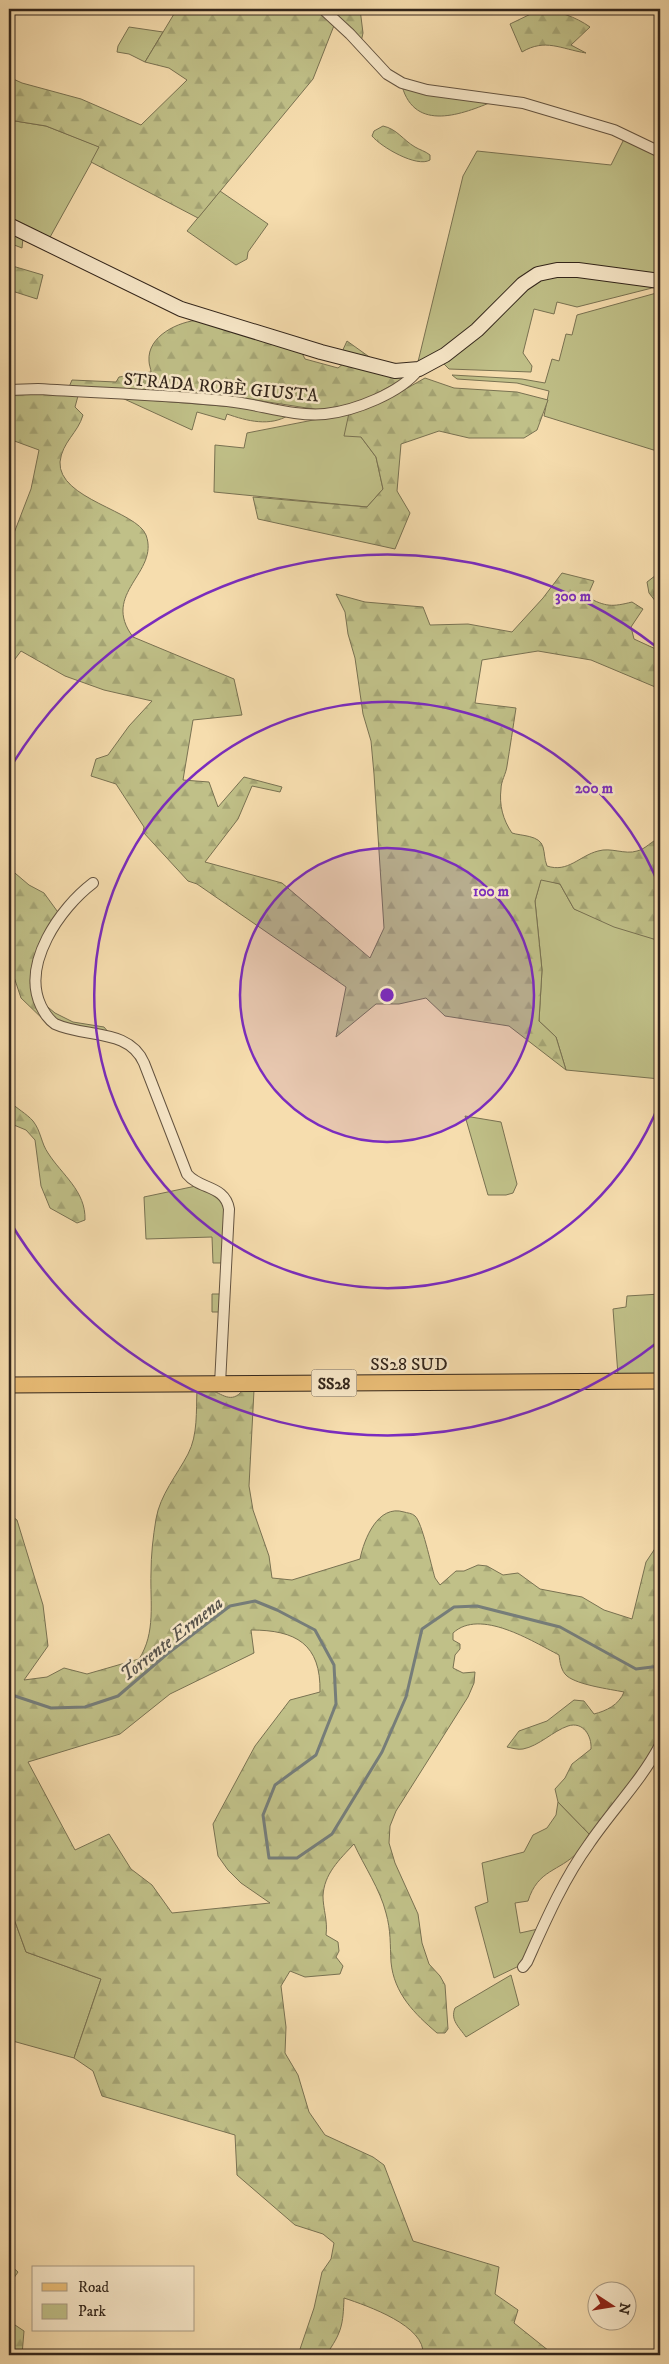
<svg xmlns="http://www.w3.org/2000/svg" width="669" height="2364" viewBox="0 0 669 2364" font-family="'IM FELL DW Pica',serif">
	<defs>
		<pattern id="forest-firs" width="22" height="20" patternUnits="userSpaceOnUse" patternTransform="scale(1.25)"><rect width="22" height="20" fill="#c0c088"/><path d="M5 1l3.5 6h-7zM16 11l3.5 6h-7z" fill="#a5a575"/></pattern>
	</defs>
	<rect width="100%" height="100%" fill="#f6ddae"/>
	<filter id="stains"><feTurbulence type="fractalNoise" baseFrequency=".004" numOctaves="4"/><feColorMatrix values="0 0 0 0 .2 0 0 0 0 .09 0 0 0 0 .02 0 0 0 .5 -.17"/></filter>
	<radialGradient id="worn" r=".72"><stop offset=".6" stop-color="#630" stop-opacity="0"/><stop offset="1" stop-color="#630" stop-opacity=".3"/></radialGradient>
	<path fill="#c0c088" stroke="#797252" d="M 129,27 L 163,32 L 145,62 L 129,54 L 117,52 L 118,46 Z
		M 402,86 L 494,101 C 463,114 415,133 402,86 Z
		M 9,120 L 46,126 L 100,147 L 49,239 L 9,219 Z
		M 624,139 L 660,157 L 660,278 L 557,266 L 465,335 L 417,366 L 463,176 L 477,151 L 611,165 Z
		M 220,191 L 268,224 L 248,252 L 247,259 L 236,265 L 187,231 Z
		M 9,231 L 23,238 L 22,248 L 9,243 Z
		M 560,274 L 660,286 L 577,307 L 557,302 L 554,314 L 534,309 L 523,353 L 532,366 L 531,372 L 449,369 L 442,362 L 527,285 Z
		M 660,292 L 660,452 L 544,416 L 549,391 L 517,383 L 457,379 L 452,375 L 522,379 L 545,383 L 552,359 L 559,361 L 566,334 L 572,335 L 577,315 Z
		M 122,398 L 235,407 L 289,415 C 270,427 247,421 227,414 L 225,420 L 197,412 L 192,430 Z
		M 349,413 L 361,437 L 376,457 L 383,489 L 367,507 L 214,492 L 215,445 L 244,448 L 247,433 Z
		M 541,879 L 560,884 L 574,909 L 660,941 L 660,1079 L 566,1070 L 556,1037 L 539,1021 L 542,970 L 535,901 Z
		M 43,1003 L 55,1013 L 73,1022 L 104,1027 L 110,1034 L 73,1027 L 53,1018 Z
		M 465,1116 L 501,1122 L 517,1184 L 513,1193 L 506,1195 L 488,1195 Z
		M 196,1186 L 220,1197 L 225,1209 L 223,1263 L 213,1263 L 212,1237 L 146,1239 L 144,1197 Z
		M 212,1294 L 221,1294 L 220,1312 L 212,1312 Z
		M 660,1294 L 660,1375 L 618,1375 L 613,1309 L 626,1307 L 627,1296 Z
		M 558,1802 L 591,1836 C 587,1841 583,1848 578,1852 C 559,1872 538,1869 528,1901 L 515,1903 L 520,1933 L 538,1929 L 521,1965 L 494,1978 L 475,1907 L 488,1902 L 482,1863 L 524,1852 L 533,1835 L 547,1828 L 556,1815 Z
		M 9,1910 L 13,1916 L 26,1952 L 101,1979 L 74,2058 L 9,2040 Z
		M 511,1975 L 519,2005 L 466,2037 C 459,2027 450,2020 455,2008 Z
		M 9,2264 L 18,2272 L 9,2285 Z"/>
	<path fill="url(#forest-firs)" stroke="#797252" fill-rule="evenodd" d="M 177,9 L 320,9 L 335,23 L 313,79 L 198,218 L 91,162 L 99,147 L 46,126 L 9,120 L 9,77 L 22,83 L 81,99 L 141,125 L 187,80 L 169,68 L 145,62 Z
		M 327,9 L 360,9 L 363,33 L 361,42 Z
		M 539,10 C 557,10 576,17 590,27 L 571,45 L 586,53 C 561,49 545,38 522,52 L 510,24 Z
		M 383,126 C 397,129 403,140 415,147 C 420,150 425,151 430,155 L 430,160 C 417,168 381,147 372,136 L 374,131 Z
		M 9,265 L 43,275 L 37,299 L 9,290 Z
		M 200,320 L 301,351 L 305,359 L 338,368 L 344,363 L 408,376 L 369,398 L 339,408 L 320,410 L 242,398 L 69,387 L 72,380 L 116,382 L 119,377 L 151,372 C 151,369 149,365 149,361 C 147,336 179,321 200,320 Z
		M 347,341 L 382,366 L 341,354 Z
		M 425,378 L 454,388 L 517,392 L 548,400 L 537,430 L 524,438 L 469,438 L 439,431 L 401,444 L 397,491 L 410,513 L 395,549 L 258,519 L 253,497 L 367,507 L 383,489 L 376,457 L 361,437 L 344,436 L 349,413 L 388,399 Z
		M 28,393 L 78,396 L 75,407 L 83,415 C 78,433 62,442 60,462 C 58,499 137,511 146,535 C 160,573 100,593 133,637 L 234,679 L 242,715 L 193,720 L 183,780 L 209,782 L 218,807 L 244,777 L 282,787 L 280,792 L 252,786 L 238,819 L 205,862 L 282,883 L 370,958 L 384,928 L 374,774 L 371,741 L 363,714 L 355,658 L 348,634 L 345,612 L 336,594 L 365,602 L 423,607 L 430,625 L 468,624 L 512,632 L 543,598 L 562,573 L 594,581 L 587,597 C 606,607 612,607 632,602 L 643,609 L 631,627 L 634,639 L 660,651 L 660,689 L 591,660 L 538,651 L 482,660 L 475,703 L 516,708 C 513,728 510,747 507,766 C 506,774 501,781 501,789 C 499,805 503,820 512,833 C 521,836 540,835 543,847 C 545,854 544,858 547,866 C 568,873 579,856 598,851 C 611,847 625,855 637,851 C 646,849 651,841 660,838 L 660,941 L 614,927 L 574,909 L 560,884 L 541,880 L 535,901 L 542,970 L 539,1021 L 556,1037 L 566,1070 L 509,1026 L 445,1016 L 426,998 L 399,1004 L 376,1004 L 336,1037 L 346,987 L 197,884 L 188,881 L 143,832 L 144,827 L 116,784 L 91,776 L 96,759 L 108,755 L 129,726 L 152,701 L 104,690 L 65,676 L 21,651 L 9,667 L 9,546 L 31,489 L 39,450 L 9,439 L 9,394 Z
		M 660,572 L 660,607 L 649,593 L 647,582 Z
		M 9,868 L 29,885 L 44,893 L 60,915 L 36,960 L 47,1023 L 21,998 L 14,977 L 9,972 Z
		M 9,1101 C 16,1108 27,1114 33,1121 C 41,1131 41,1143 48,1153 C 62,1175 86,1191 85,1220 L 77,1223 L 50,1208 L 41,1186 L 35,1140 L 26,1130 L 9,1123 Z
		M 197,1390 C 201,1390 206,1389 210,1390 C 222,1393 231,1405 243,1390 L 254,1390 L 249,1486 L 253,1510 L 269,1556 L 272,1578 L 292,1580 L 360,1559 C 364,1539 378,1504 404,1512 C 407,1513 412,1513 415,1516 C 422,1522 431,1565 435,1578 L 440,1585 L 456,1571 L 464,1571 L 478,1565 L 487,1566 L 503,1575 L 518,1573 L 540,1589 L 582,1597 L 604,1610 L 632,1619 L 646,1562 L 660,1541 L 660,1738 L 650,1758 L 591,1836 L 558,1802 L 555,1789 L 565,1778 L 572,1764 L 591,1749 C 592,1736 583,1721 568,1726 C 553,1731 539,1746 523,1749 C 518,1750 512,1748 507,1747 L 519,1731 L 547,1721 L 574,1700 L 584,1701 L 594,1714 C 606,1711 619,1705 624,1692 C 609,1689 578,1685 567,1676 C 561,1671 560,1662 559,1655 C 532,1641 480,1608 453,1633 L 453,1640 L 460,1644 L 460,1649 L 455,1655 L 453,1668 L 463,1673 L 475,1672 L 474,1683 L 468,1697 L 396,1811 L 390,1826 L 389,1843 L 395,1863 L 418,1914 L 422,1943 L 429,1964 L 440,1976 L 445,1985 L 448,2029 L 445,2033 L 437,2033 C 415,2014 394,1994 391,1962 C 390,1944 391,1931 386,1913 C 380,1889 364,1866 354,1844 C 339,1860 324,1874 323,1896 C 323,1909 328,1921 326,1935 L 338,1942 L 339,1951 L 336,1957 L 343,1966 L 340,1974 L 305,1977 L 290,1971 L 281,1986 L 286,2027 L 285,2053 L 298,2075 L 309,2112 L 325,2135 L 373,2157 L 384,2165 L 413,2241 L 499,2267 L 495,2294 L 518,2310 L 514,2323 L 554,2355 L 423,2355 C 426,2326 368,2306 344,2298 C 343,2325 342,2332 326,2355 L 298,2355 L 314,2308 L 322,2272 L 331,2259 L 334,2243 L 323,2234 L 295,2225 L 237,2175 L 235,2135 L 102,2096 L 93,2071 L 74,2058 L 101,1979 L 26,1952 L 13,1916 L 9,1910 L 9,1514 L 17,1520 L 43,1605 L 48,1646 L 24,1680 L 47,1677 L 64,1668 L 87,1674 L 139,1659 C 156,1633 150,1602 151,1573 C 151,1555 153,1537 156,1519 C 160,1495 177,1475 188,1454 C 198,1435 196,1411 197,1390 ZM 251,1630 C 296,1630 321,1644 320,1692 L 290,1700 L 255,1746 L 213,1824 L 218,1856 L 228,1870 L 241,1883 L 270,1903 L 172,1913 L 152,1885 L 131,1869 L 109,1834 L 75,1850 L 28,1762 L 120,1734 L 170,1694 L 254,1653 Z
		M 9,2321 L 24,2331 L 22,2355 L 9,2355 Z"/>
	<g fill="none" stroke-linecap="round" stroke-linejoin="round">
		<path stroke="#767d79" stroke-width="3" d="M 9,1694 L 51,1708 L 85,1707 L 118,1696 L 167,1654 L 230,1606 L 255,1601 L 277,1610 L 315,1630 L 334,1665 L 336,1704 L 316,1755 L 275,1785 L 263,1815 L 269,1858 L 297,1858 L 332,1834 L 382,1752 L 406,1697 L 422,1629 L 454,1607 L 477,1606 L 560,1627 L 636,1669 L 660,1666"/>
		<g stroke="#635340" stroke-width="12">
			<path id="street" d="M 323,9 L 350,34 L 387,74 L 402,83 L 427,90 L 523,103 L 614,130 L 660,152
				M 9,390 L 38,389 C 101,393 165,395 227,401 C 259,404 293,417 325,414 C 354,411 401,393 419,369
				M 93,883 C 60,908 21,964 41,1006 C 45,1014 48,1019 55,1024 C 85,1038 129,1028 144,1063 L 187,1174 C 200,1190 225,1185 229,1209 L 220,1384
				M 523,1967 L 527,1962 C 545,1922 563,1880 589,1844 C 612,1810 641,1781 660,1745"/>
		</g>
		<g stroke="#32251b" stroke-width="16">
			<path id="secondary" d="M 9,225 L 181,309 L 321,352 L 395,371 L 419,369 L 445,355 L 477,330 L 523,284 L 538,274 L 557,270 L 578,270 L 660,281"/>
		</g>
		<g stroke="#32251b" stroke-width="17">
			<path id="primary" d="M 9,1385 L 660,1381"/>
		</g>
		<use href="#street" stroke="#f9e9ca" stroke-width="10"/>
		<use href="#secondary" stroke="#f9e9ca" stroke-width="14"/>
		<use href="#primary" stroke="#ebbe77" stroke-width="15"/>
	</g>
	<circle cx="387" cy="995" r="147" fill="#7b2cbf" fill-opacity=".12"/>
	<g fill="none" stroke="#7b2cbf" stroke-width="2.5">
		<circle cx="387" cy="995" r="147"/>
		<path d="M660 1102A293 293 0 1 1 660 888"/>
		<path d="M658 1342A440 440 0 0 1 10 1222M10 768A440 440 0 0 1 658 648"/>
	</g>
	<g text-anchor="middle" stroke-width="5" stroke-linejoin="round" paint-order="stroke">
		<rect fill="#f9e9ca" stroke="#6e6050" stroke-width="1" x="311.5" y="1369.5" width="45" height="27" rx="4"/>
		<g font-size="16" font-weight="bold" fill="#32251b">
			<text x="334" y="1389">SS28</text>
		</g>
		<g font-size="18" fill="#32251b" stroke="#f9e9ca">
			<text transform="translate(221 387) rotate(5)" y="6">STRADA ROBÈ GIUSTA</text>
			<text x="409" y="1370">SS28 SUD</text>
		</g>
		<g font-size="19" font-style="italic" fill="#54514a" stroke="#f9e9ca">
			<text transform="translate(171 1638) rotate(-38)" y="7">Torrente Ermena</text>
		</g>
	</g>
	<circle cx="387" cy="995" r="8" fill="#7b2cbf" stroke="#f9e9ca" stroke-width="2.5"/>
	<g font-size="15" text-anchor="middle" font-weight="bold" fill="#7b2cbf" stroke="#f9e9ca" stroke-width="5" stroke-linejoin="round" paint-order="stroke">
		<text x="573" y="601">300 m</text>
		<text x="594" y="793">200 m</text>
		<text x="491" y="896">100 m</text>
	</g>
	<rect width="669" height="2364" fill="none" stroke="#f6ddae" stroke-width="30"/>
	<rect x="10" y="10" width="649" height="2344" fill="none" stroke="#32251b" stroke-width="2.5"/>
	<rect x="15" y="15" width="639" height="2334" fill="none" stroke="#32251b"/>
	<rect x="32" y="2266" width="162" height="65" fill="#f9e9ca" stroke="#a99b84"/>
	<rect x="42" y="2283" width="25" height="8" fill="#ebbe77" stroke="#a99b84"/>
	<text x="78" y="2292" font-size="15" fill="#32251b">Road</text>
	<rect x="42" y="2304" width="25" height="15" fill="#c0c088" stroke="#a99b84"/>
	<text x="78" y="2316" font-size="15" fill="#32251b">Park</text>
	<g transform="translate(612 2306) rotate(102)"><circle r="24" fill="#f9e9ca" stroke="#a99b84"/>
	<path d="M0-4L9 19L0 12L-9 19Z" fill="#8f2418"/>
	<text y="-8" font-size="14" font-weight="bold" text-anchor="middle" fill="#32251b">N</text>
	</g>
	<rect width="100%" height="100%" filter="url(#stains)"/>
	<rect width="100%" height="100%" fill="url(#worn)"/>
</svg>
